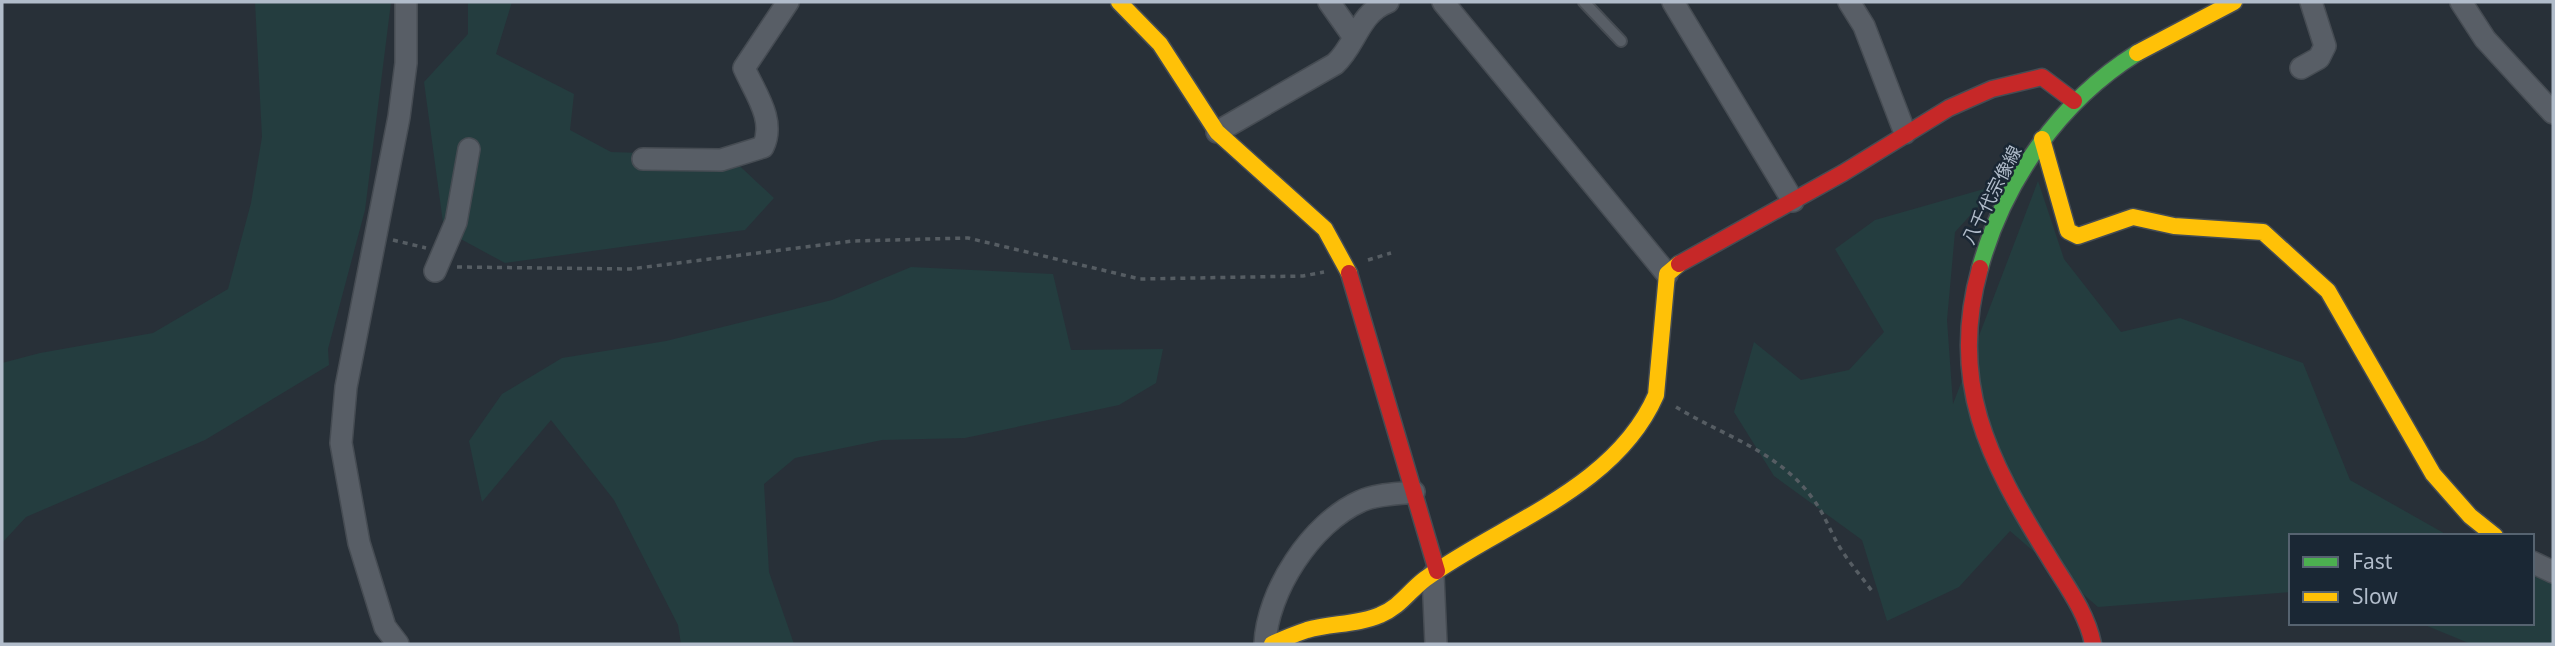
<svg xmlns="http://www.w3.org/2000/svg" width="2555" height="646" viewBox="0 0 2555 646" font-family="'Noto Sans','Noto Sans JP',sans-serif">
	<rect width="100%" height="100%" fill="#283038"/>
	<path fill="#243d3f" d="M 255,2 L 391,2 L 365,210 L 328,349 L 329,365 L 205,440 L 26,517 L 2,543 L 2,363 L 40,353 L 153,333 L 228,289 L 251,203 L 262,137 Z
		M 468,2 L 512,2 L 496,54 L 574,94 L 570,130 L 611,152 L 729,156 L 774,198 L 745,230 L 505,263 L 444,230 L 424,82 L 468,34 Z
		M 2038,181 L 2064,259 L 2121,332 L 2180,318 L 2303,363 L 2350,480 L 2449,536 L 2291,536 L 2291,592 L 2098,607 L 2010,531 L 1959,587 L 1887,621 L 1862,540 L 1774,476 L 1734,412 L 1754,342 L 1801,380 L 1849,370 L 1884,332 L 1835,249 L 1875,220 L 1998,185 L 1955,232 L 1947,320 L 1953,404 Z
		M 911,267 L 1053,274 L 1071,350 L 1163,349 L 1156,383 L 1119,405 L 965,438 L 882,440 L 795,458 L 764,484 L 769,572 L 794,644 L 681,644 L 678,625 L 614,500 L 551,420 L 482,502 L 469,441 L 502,394 L 562,358 L 666,341 L 832,300 Z
		M 2532,575 L 2553,579 L 2553,644 L 2471,644 L 2420,623 L 2532,623 Z"/>
	<g fill="none" stroke-linecap="round" stroke-linejoin="round">
		<g stroke="#464c53" stroke-width="14">
			<path id="lane" d="M 1584,2 L 1621,41"/>
		</g>
		<g stroke="#464c53" stroke-width="24">
			<path id="street" d="M 1329,2 L 1353,36
				M 1443,2 L 1667,274
				M 1673,2 L 1793,201
				M 1849,2 L 1864,26 L 1905,133
				M 2461,2 L 2485,39 L 2553,113
				M 2301,68 L 2319,58 L 2325,46 L 2311,2
				M 1217,132 L 1335,64 C 1356,45 1359,13 1388,2
				M 643,159 L 721,160 L 763,147 C 776,120 755,93 744,68 L 788,2
				M 435,271 L 456,222 L 469,149
				M 2532,562 L 2553,572
				M 1433,575 L 1436,644
				M 398,644 L 385,627 L 359,543 L 341,443 L 346,387 L 399,117 L 406,63 L 406,2
				M 1265,644 C 1267,592 1311,523 1361,501 C 1376,494 1398,494 1414,492"/>
		</g>
		<g stroke="#464c53" stroke-width="19">
			<path id="fast" d="M 1980,268 C 2004,181 2060,101 2137,53"/>
		</g>
		<g stroke="#464c53" stroke-width="19">
			<path id="slow" d="M 1119,2 L 1160,44 L 1217,132 L 1325,229 L 1349,273
				M 2137,53 L 2234,2
				M 2042,139 L 2068,231 L 2078,236 L 2133,217 L 2174,226 L 2263,232 L 2328,291 L 2433,474 L 2470,516 L 2495,536
				M 1272,644 C 1283,639 1295,634 1307,630 C 1330,623 1357,625 1380,615 C 1400,607 1409,591 1425,579 C 1502,523 1615,489 1656,395 L 1667,274 L 1679,264"/>
		</g>
		<g stroke="#464c53" stroke-width="19">
			<path id="jam" d="M 1679,264 L 1843,173 L 1949,108 L 1992,89 L 2042,77 L 2074,101
				M 1980,268 C 1948,382 1988,459 2047,554 C 2064,583 2086,610 2093,644
				M 1349,273 L 1437,571"/>
		</g>
		<path stroke="#565d63" stroke-width="3.5" stroke-dasharray="5 5" stroke-linecap="butt" d="M 393,240 L 426,248
			M 1368,260 L 1391,253
			M 457,267 L 630,269 L 853,241 L 968,238 L 1140,279 L 1303,276 L 1324,272
			M 1676,407 C 1723,436 1779,451 1813,499 C 1824,513 1830,531 1839,546 C 1849,563 1863,578 1874,594"/>
		<use href="#lane" stroke="#585e66" stroke-width="10"/>
		<use href="#street" stroke="#585e66" stroke-width="21"/>
		<use href="#fast" stroke="#4caf50" stroke-width="16"/>
		<use href="#slow" stroke="#ffc107" stroke-width="16"/>
		<use href="#jam" stroke="#c62828" stroke-width="16"/>
	</g>
	<g text-anchor="middle" stroke-width="5" stroke-linejoin="round" paint-order="stroke">
		<g font-size="18" fill="#b1bcca" stroke="#1a2734">
			<text transform="translate(1992 195) rotate(-63)" y="6">八千代宗像線</text>
		</g>
	</g>
	<rect width="2555" height="646" fill="none" stroke="#b1bcca" stroke-width="7"/>
	<rect x="2289" y="534" width="245" height="91" fill="#1a2734" stroke="#566370" stroke-width="2"/>
	<rect x="2303" y="557" width="35" height="10" fill="#4caf50" stroke="#566370" stroke-width="2"/>
	<text x="2352" y="569" font-size="21" fill="#b1bcca">Fast</text>
	<rect x="2303" y="592" width="35" height="10" fill="#ffc107" stroke="#566370" stroke-width="2"/>
	<text x="2352" y="604" font-size="21" fill="#b1bcca">Slow</text>
</svg>
